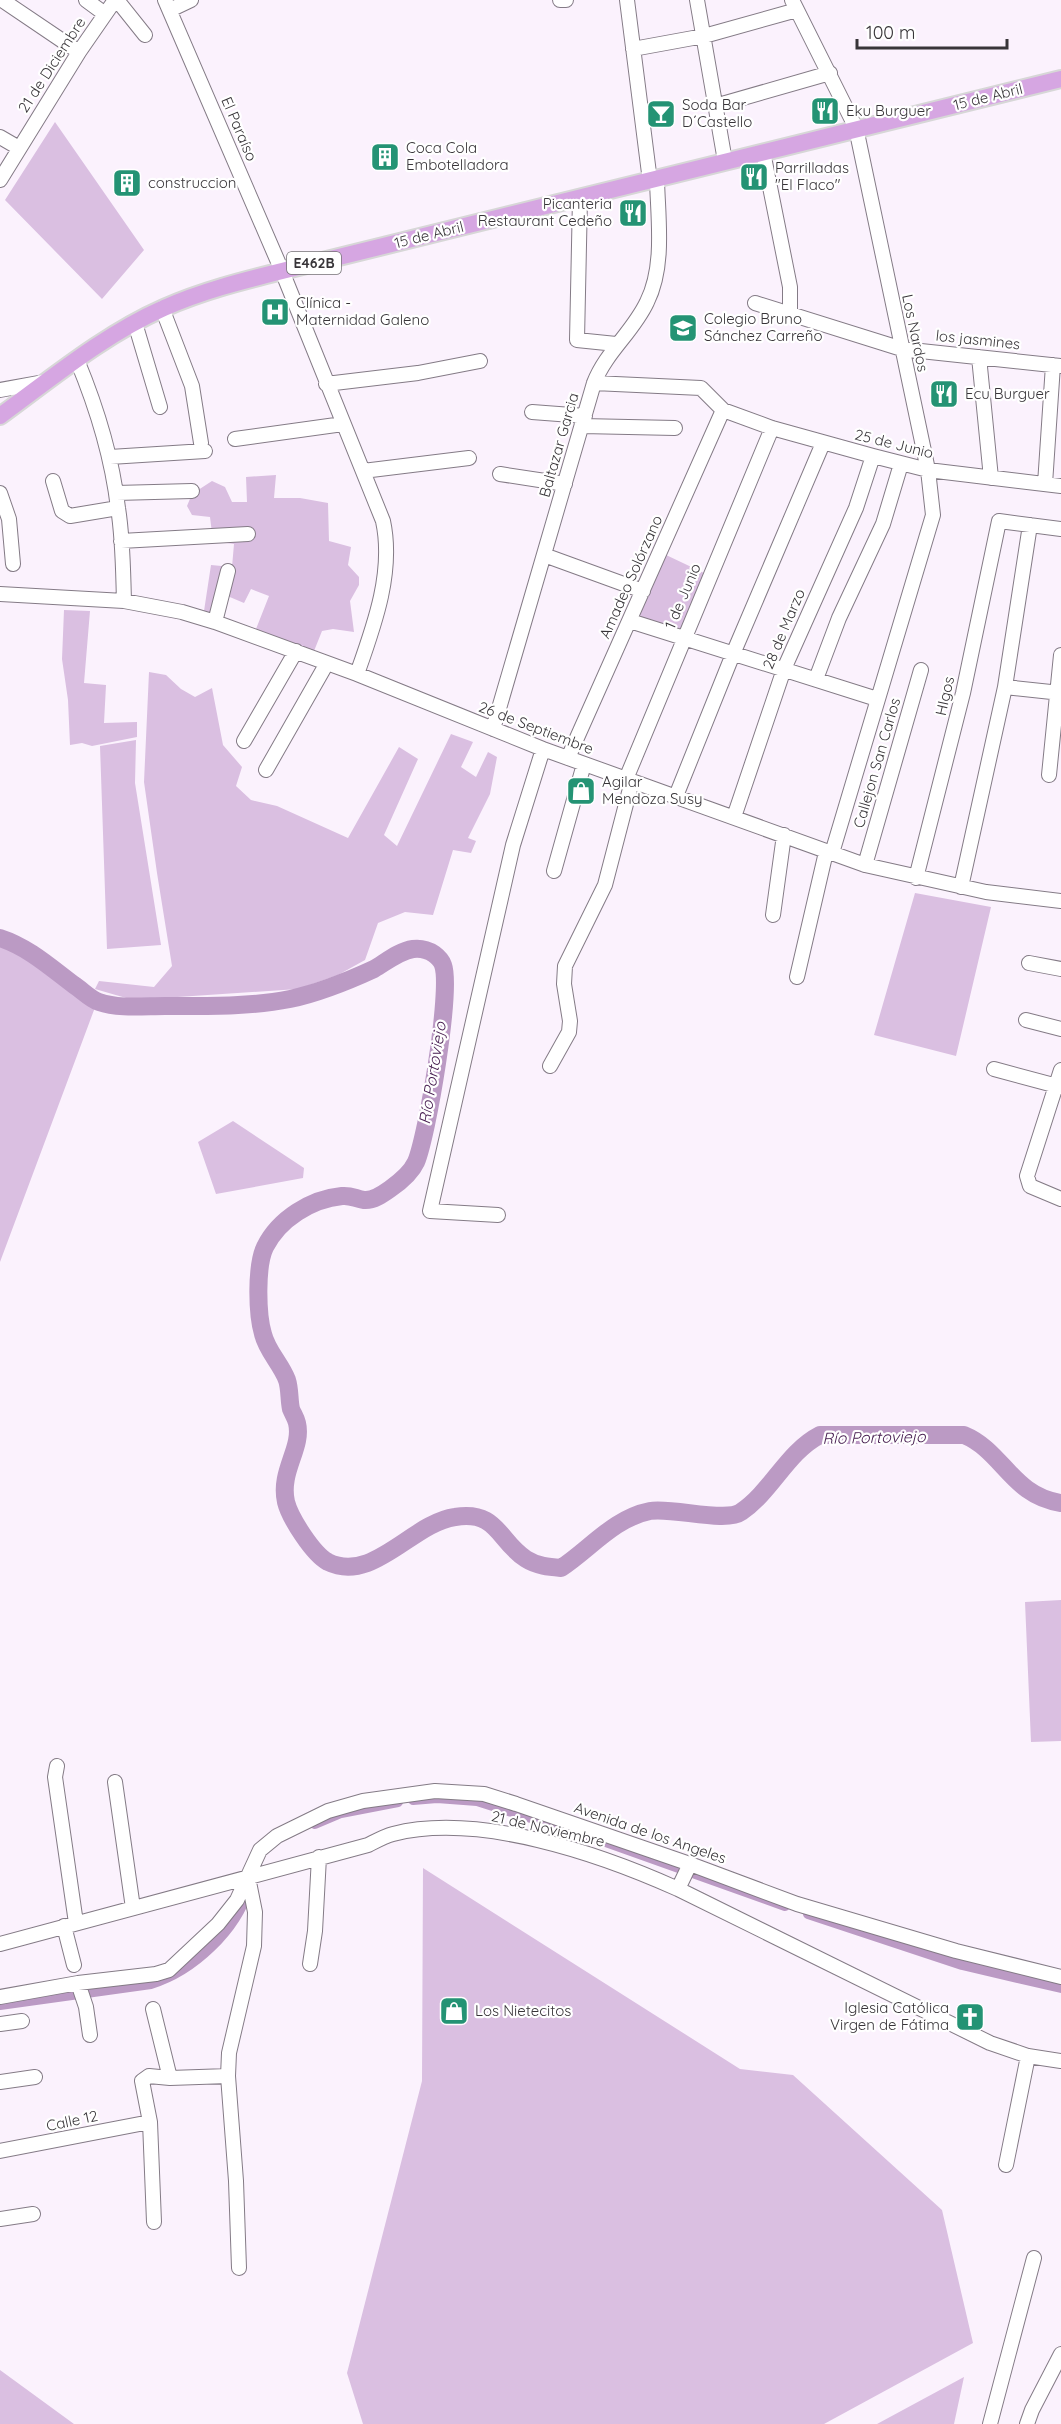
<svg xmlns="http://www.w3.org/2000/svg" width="1061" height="2424" viewBox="0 0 1061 2424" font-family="Quicksand,sans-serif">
	<rect width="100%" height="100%" fill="#fbf2fd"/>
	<path fill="#dabfe1" d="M 55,122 L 144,250 L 102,299 L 5,200 Z
		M 276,475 L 274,498 L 300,498 L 328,503 L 329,541 L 351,547 L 348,565 L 359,577 L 359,585 L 350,601 L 354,632 L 333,629 L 322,631 L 314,651 L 256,629 L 269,596 L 251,589 L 244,603 L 225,595 L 212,613 L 204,611 L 211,565 L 232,567 L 234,544 L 213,541 L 210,517 L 192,515 L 187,506 L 192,494 L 212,481 L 225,487 L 232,502 L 247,502 L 246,477 Z
		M 664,554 L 704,573 L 682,630 L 638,616 Z
		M 64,610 L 90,611 L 84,683 L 106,685 L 104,723 L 137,722 L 137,737 L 92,746 L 82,743 L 70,745 L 68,700 L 62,659 Z
		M 149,672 L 166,675 L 181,689 L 195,697 L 212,688 L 223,745 L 242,767 L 236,786 L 251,800 L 277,806 L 348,838 L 399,747 L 418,759 L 384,835 L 397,846 L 451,734 L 473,742 L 461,767 L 476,777 L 488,752 L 497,757 L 490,794 L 468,838 L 476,841 L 471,853 L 453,850 L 433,915 L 405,912 L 378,923 L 365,960 L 338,975 L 298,989 L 133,1000 L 95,989 L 99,981 L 154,987 L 172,966 L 157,873 L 144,782 Z
		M 136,740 L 135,783 L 161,945 L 107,949 L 100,746 Z
		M 915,893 L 991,907 L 956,1056 L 874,1035 Z
		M 0,938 L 54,970 L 97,1002 L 0,1262 Z
		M 233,1121 L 304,1168 L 303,1178 L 216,1194 L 198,1142 Z
		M 1061,1600 L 1061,1741 L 1031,1742 L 1025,1602 Z
		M 423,1868 L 740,2069 L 793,2075 L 942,2210 L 973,2343 L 824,2424 L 363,2424 L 347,2373 L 422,2081 Z
		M 0,2370 L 74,2424 L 0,2424 Z
		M 964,2377 L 954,2424 L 877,2424 Z"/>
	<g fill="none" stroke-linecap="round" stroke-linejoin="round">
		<path stroke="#bb9ac4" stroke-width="10" d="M 413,1800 L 437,1798 L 477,1801 L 603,1841 L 785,1906
			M 315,1824 L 341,1813 L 398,1802
			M 808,1914 L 962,1965 L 1061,1988
			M 0,2005 L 151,1984 C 193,1971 236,1931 249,1888"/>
		<path stroke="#bb9ac4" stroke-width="18" d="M 0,938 C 28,947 50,967 74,985 C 82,990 90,999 99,1002 C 119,1009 144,1006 165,1006 C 206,1006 250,1007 290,999 C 318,993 348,981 374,969 C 386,962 399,951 413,949 C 421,948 428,950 434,954 C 438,957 442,962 443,965 C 452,990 427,1136 416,1162 C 411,1173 400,1182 390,1189 C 383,1194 373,1201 364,1200 C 356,1199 351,1195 342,1196 C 311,1199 279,1219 265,1247 C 256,1266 257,1314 263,1334 C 267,1351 281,1364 287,1380 C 290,1389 289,1400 291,1409 C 293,1414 296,1418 297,1423 C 303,1448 279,1471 286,1502 C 290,1518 313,1554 328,1562 C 373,1584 412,1523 455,1517 C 498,1510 498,1541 526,1559 C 537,1566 549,1567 561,1568 C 590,1549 614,1518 650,1511 C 672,1507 726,1523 741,1512 C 772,1491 787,1452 820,1435 L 964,1435 C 1003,1451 1012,1496 1061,1503"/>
		<g stroke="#847b86" stroke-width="16">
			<path id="minor" d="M 2,0 L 79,52
				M 86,0 L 105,14
				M 117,0 L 145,35
				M 165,0 L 282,271 L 383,521 C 394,572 374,626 357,674
				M 560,0 L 566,0
				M 627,0 L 650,181
				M 697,0 L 725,161
				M 792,0 L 856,128 L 928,470 L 933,515 L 832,853
				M 170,10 L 191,0
				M 633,49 L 704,36 L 797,10
				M 715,106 L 830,73
				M 0,137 L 19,148
				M 763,152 L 790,287 L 790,315
				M 0,180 L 79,52 L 115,0
				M 580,198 L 577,340 L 616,344
				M 755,303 L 902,349 L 1061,366
				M 162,308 L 192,386 L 201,443
				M 135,323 L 160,407
				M 979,357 L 991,478
				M 77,360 C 97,408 112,457 118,508 C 123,539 123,570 124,601
				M 594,383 L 701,388 L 723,410 L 772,428 L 873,456 L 928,470 L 1061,486
				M 326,384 L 418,373 L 480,361
				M 0,390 L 44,382
				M 532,412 L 585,416
				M 582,426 L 675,428
				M 235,439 L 343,424
				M 110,457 L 205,451
				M 363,471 L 469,458
				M 500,474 L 565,484
				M 53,481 L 62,511 L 70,516 L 118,508
				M 1045,484 L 1053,365
				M 0,493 L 9,519 L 13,564
				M 116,493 L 192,491
				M 121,541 L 248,534
				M 544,555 L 643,591
				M 0,594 L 124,601 L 182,612 L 215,622 L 357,674 L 543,749 L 865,865 L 986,892 L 1061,901
				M 630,621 L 877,699
				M 215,622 L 228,571
				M 816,679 L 839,618 L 883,524 L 901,464
				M 1005,687 L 1061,693
				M 493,729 L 594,383 C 606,352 633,332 647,302 C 665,266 658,219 657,180
				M 244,741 L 296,651
				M 568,758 L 723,410
				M 266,770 L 327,663
				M 1049,775 L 1061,655
				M 626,779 L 772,428
				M 676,796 L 733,654 L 823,443
				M 734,817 L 784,669 L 856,508 L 873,456
				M 865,865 L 921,670
				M 554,871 L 584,764
				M 916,878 L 963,693 L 999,521 L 1061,529
				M 961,887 L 1005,687 L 1030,525
				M 773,915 L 784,835
				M 1029,963 L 1061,969
				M 797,977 L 826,852
				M 1026,1020 L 1061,1029
				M 550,1066 L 569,1032 L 570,1021 L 564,984 L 565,966 L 605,885 L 632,781
				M 994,1069 L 1061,1087
				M 1061,1070 L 1027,1176 L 1030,1186 L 1061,1199
				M 498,1215 L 430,1211 L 513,845 L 543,749
				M 57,1766 L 55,1777 L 76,1923
				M 115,1782 L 133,1908
				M 678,1889 L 690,1864
				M 64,1926 L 74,1965
				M 0,1944 L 368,1845 C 376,1841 385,1836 393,1834 C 479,1812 600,1854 678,1889 L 990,2043 L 1028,2056 L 1061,2061
				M 310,1964 L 315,1931 L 319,1857
				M 78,1983 L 86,2007 L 90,2035
				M 0,1997 L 78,1983 L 156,1974 L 169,1970 L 218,1924 L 237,1900 L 260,1850 L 277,1836 L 328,1811 L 363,1801 L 435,1791 L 484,1794 L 516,1804 L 690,1864 L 797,1904 L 956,1951 L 1061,1977
				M 153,2009 L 170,2078
				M 0,2024 L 22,2021
				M 0,2082 L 35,2077
				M 0,2151 L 150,2122
				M 1006,2165 L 1028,2056
				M 0,2219 L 33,2214
				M 154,2222 L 150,2122 L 142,2081 L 149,2076 L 170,2078 L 228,2076
				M 239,2268 L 236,2181 L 228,2076 L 229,2053 L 254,1946 L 255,1912 L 248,1877
				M 990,2424 L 1034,2258
				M 1027,2424 L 1032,2410 L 1061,2354"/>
		</g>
		<g stroke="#d7d7d7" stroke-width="20">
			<path id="major" d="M 0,416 C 52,378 105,334 164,308 C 202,291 242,281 282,271 L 1061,79"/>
		</g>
		<use href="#minor" stroke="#fff" stroke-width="14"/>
		<use href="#major" stroke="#d6a6e2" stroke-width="16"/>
	</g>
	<defs>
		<g id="restaurant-square" transform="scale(1.5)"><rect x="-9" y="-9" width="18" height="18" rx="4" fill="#249374" stroke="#fff"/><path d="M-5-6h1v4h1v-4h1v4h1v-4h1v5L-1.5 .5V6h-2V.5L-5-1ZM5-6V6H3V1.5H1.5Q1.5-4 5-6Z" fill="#fff"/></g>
		<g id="bar-square" transform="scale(1.5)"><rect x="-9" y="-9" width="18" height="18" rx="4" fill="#249374" stroke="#fff"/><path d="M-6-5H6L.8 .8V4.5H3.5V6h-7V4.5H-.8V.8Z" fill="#fff"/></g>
		<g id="building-square" transform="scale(1.5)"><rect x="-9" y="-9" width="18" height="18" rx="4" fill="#249374" stroke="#fff"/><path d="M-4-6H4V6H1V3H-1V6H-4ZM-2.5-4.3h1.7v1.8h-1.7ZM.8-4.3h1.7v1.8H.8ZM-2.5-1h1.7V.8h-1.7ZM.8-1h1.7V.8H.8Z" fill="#fff"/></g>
		<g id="hospital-square" transform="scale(1.5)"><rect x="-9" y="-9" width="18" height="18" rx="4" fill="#249374" stroke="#fff"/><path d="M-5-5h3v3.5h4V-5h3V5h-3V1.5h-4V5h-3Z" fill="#fff"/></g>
		<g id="university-square" transform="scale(1.5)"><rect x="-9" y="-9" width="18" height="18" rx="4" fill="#249374" stroke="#fff"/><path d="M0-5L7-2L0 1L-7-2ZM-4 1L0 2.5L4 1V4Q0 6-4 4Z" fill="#fff"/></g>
		<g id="shop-square" transform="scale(1.5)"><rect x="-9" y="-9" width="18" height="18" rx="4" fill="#249374" stroke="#fff"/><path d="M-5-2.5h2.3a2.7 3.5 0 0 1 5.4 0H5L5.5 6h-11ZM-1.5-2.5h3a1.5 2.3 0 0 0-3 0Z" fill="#fff"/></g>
		<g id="church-square" transform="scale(1.5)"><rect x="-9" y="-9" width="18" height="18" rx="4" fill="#249374" stroke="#fff"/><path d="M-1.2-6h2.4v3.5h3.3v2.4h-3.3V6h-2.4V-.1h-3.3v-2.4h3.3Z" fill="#fff"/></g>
	</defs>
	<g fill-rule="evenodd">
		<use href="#restaurant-square" x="825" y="111"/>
		<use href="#bar-square" x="661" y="114"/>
		<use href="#building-square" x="385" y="157"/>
		<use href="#restaurant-square" x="754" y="177"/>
		<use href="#building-square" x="127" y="183"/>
		<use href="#restaurant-square" x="633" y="213"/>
		<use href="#hospital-square" x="275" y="312"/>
		<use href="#university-square" x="683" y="328"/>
		<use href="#restaurant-square" x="944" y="394"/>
		<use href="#shop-square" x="581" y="791"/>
		<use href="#shop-square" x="454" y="2011"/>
		<use href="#church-square" x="970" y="2017"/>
	</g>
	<g text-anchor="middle" stroke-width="4.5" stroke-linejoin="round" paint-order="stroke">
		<rect fill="#fff" stroke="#747274" stroke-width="1.5" x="287" y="252" width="54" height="22" rx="4.5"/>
		<g font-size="14" font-weight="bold" fill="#383539">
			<text x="314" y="268">E462B</text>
		</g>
		<g font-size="15" fill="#383539" stroke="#fff">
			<text transform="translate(52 65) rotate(-57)" y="5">21 de Diciembre</text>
			<text transform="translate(988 97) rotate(-14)" y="5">15 de Abril</text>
			<text transform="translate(239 129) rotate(67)" y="5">El Paraíso</text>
			<text transform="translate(429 235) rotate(-14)" y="5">15 de Abril</text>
			<text transform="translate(915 333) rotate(78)" y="5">Los Nardos</text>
			<text transform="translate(978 340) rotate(6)" y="5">los jasmines</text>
			<text transform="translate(894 444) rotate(14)" y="5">25 de Junio</text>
			<text transform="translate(559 445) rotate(-74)" y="5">Baltazar Garcia</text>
			<text transform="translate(631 577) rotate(-66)" y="5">Amadeo Solórzano</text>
			<text transform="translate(683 596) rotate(-67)" y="5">1 de Junio</text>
			<text transform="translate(784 629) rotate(-67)" y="5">28 de Marzo</text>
			<text transform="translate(945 696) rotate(-77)" y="5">HIgos</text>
			<text transform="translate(536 728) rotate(21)" y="5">26 de Septiembre</text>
			<text transform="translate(877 763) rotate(-74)" y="5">Callejon San Carlos</text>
			<text transform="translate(548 1829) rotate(13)" y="5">21 de Noviembre</text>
			<text transform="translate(650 1833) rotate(19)" y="5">Avenida de los Angeles</text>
			<text transform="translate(72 2121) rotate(-12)" y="5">Calle 12</text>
		</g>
		<g font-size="15" fill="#383539" stroke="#fff" text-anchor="start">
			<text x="682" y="110">Soda Bar<tspan x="682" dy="17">D´Castello</tspan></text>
			<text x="846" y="116">Eku Burguer</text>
			<text x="406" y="153">Coca Cola<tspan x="406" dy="17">Embotelladora</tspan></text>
			<text x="775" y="173">Parrilladas<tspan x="775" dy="17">"El Flaco"</tspan></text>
			<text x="148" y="188">construccion</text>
			<text x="612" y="209" text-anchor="end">Picanteria<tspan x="612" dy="17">Restaurant Cedeño</tspan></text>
			<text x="296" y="308">Clínica -<tspan x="296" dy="17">Maternidad Galeno</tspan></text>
			<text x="704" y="324">Colegio Bruno<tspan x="704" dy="17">Sánchez Carreño</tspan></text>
			<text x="965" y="399">Ecu Burguer</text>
			<text x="602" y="787">Agilar<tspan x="602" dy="17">Mendoza Susy</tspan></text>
			<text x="949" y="2013" text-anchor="end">Iglesia Católica<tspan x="949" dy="17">Virgen de Fátima</tspan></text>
			<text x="475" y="2016">Los Nietecitos</text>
		</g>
		<g font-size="16" font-style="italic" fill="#42184c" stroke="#fff">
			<text transform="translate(432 1073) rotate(-81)" y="6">Río Portoviejo</text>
			<text transform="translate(874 1437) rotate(-1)" y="6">Río Portoviejo</text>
		</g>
	</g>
	<path d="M857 39v9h150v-9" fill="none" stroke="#383539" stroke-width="3"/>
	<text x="866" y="39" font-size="18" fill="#383539" stroke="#ffffff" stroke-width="4.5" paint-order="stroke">100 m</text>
</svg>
